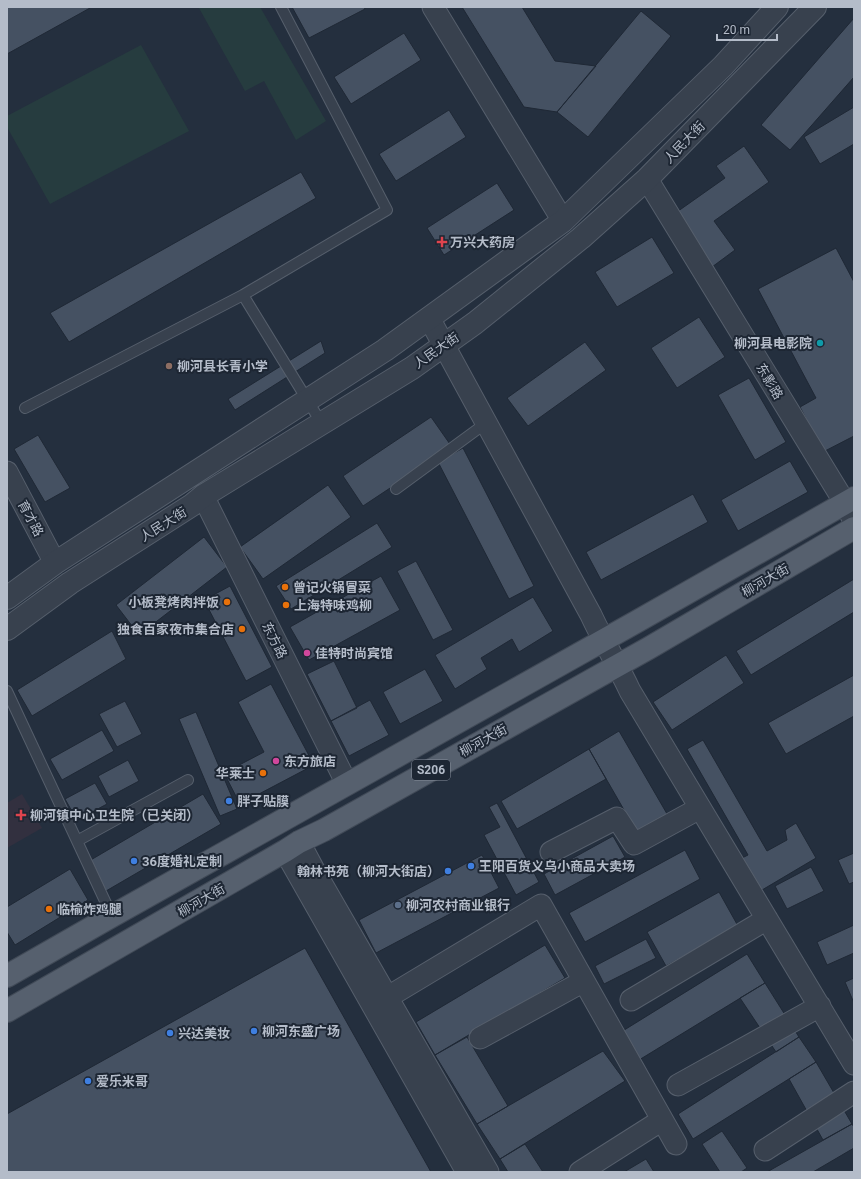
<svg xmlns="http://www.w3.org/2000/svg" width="861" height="1179" viewBox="0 0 861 1179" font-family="Roboto,'Noto Sans SC',sans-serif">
	<rect width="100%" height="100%" fill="#242f3e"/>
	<path fill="#32303f" d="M 22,794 L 42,828 L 7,848 L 7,803 Z"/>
	<path fill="#263c3f" d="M 200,7 L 260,7 L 326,121 L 296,140 L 264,81 L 245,91 L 199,8 Z
		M 141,45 L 189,131 L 50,204 L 7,127 L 7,116 Z"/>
	<path fill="#455162" stroke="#1f2835" d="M 7,7 L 90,7 L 90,8 L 7,54 Z
		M 292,7 L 364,7 L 365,9 L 309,38 Z
		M 462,7 L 522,7 L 555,61 L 596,66 L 557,112 L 524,107 Z
		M 641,11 L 671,36 L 588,137 L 557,112 Z
		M 854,18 L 854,77 L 790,150 L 761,125 Z
		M 404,33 L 421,60 L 351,104 L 334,77 Z
		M 854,107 L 854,144 L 820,164 L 804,137 Z
		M 449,110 L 466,137 L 396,181 L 379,154 Z
		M 744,146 L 769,182 L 714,221 L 735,250 L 712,267 L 674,214 L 725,178 L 716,166 Z
		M 301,172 L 316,198 L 69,342 L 50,313 Z
		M 497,183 L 514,210 L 444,255 L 427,228 Z
		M 652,237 L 674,273 L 617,307 L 595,272 Z
		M 836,248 L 854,282 L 854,436 L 823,452 L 800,407 L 816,398 L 758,289 Z
		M 699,317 L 725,357 L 677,388 L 651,348 Z
		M 321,341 L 325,353 L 235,410 L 228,399 Z
		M 585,342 L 606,370 L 528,426 L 507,398 Z
		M 749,378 L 786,442 L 755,460 L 718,395 Z
		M 431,417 L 452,447 L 363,506 L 343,476 Z
		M 38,435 L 70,488 L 45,502 L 14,449 Z
		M 463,448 L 534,586 L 509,599 L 438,462 Z
		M 790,461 L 808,492 L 738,531 L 721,500 Z
		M 328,485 L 351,517 L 263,579 L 240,547 Z
		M 693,494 L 708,522 L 601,580 L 586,552 Z
		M 377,523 L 392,547 L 291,609 L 276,586 Z
		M 204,537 L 227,567 L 139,635 L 116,605 Z
		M 416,561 L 453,630 L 433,640 L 397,571 Z
		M 381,576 L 400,610 L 309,660 L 290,627 Z
		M 854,579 L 854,612 L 751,675 L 736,651 Z
		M 230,586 L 272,667 L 246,681 L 204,600 Z
		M 533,597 L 553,631 L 519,652 L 512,639 L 481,658 L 487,669 L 455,689 L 435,655 Z
		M 112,631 L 126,659 L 32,716 L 17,690 Z
		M 726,655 L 744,683 L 672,730 L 653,702 Z
		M 334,661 L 357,708 L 331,721 L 307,674 Z
		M 425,669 L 443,701 L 400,724 L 383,692 Z
		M 854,675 L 854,716 L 786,754 L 768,723 Z
		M 271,684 L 314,765 L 240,804 L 224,773 L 264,752 L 238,702 Z
		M 370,700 L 389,735 L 349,756 L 331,721 Z
		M 125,701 L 142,734 L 117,747 L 99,714 Z
		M 196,712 L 237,809 L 220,816 L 179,719 Z
		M 102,730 L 114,751 L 62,780 L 50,759 Z
		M 619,731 L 670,819 L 639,836 L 589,749 Z
		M 703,740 L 767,851 L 787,840 L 785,830 L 796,823 L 816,858 L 757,893 L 738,860 L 748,855 L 687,749 Z
		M 589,749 L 606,779 L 517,829 L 501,801 Z
		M 128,760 L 139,781 L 109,797 L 98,776 Z
		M 95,783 L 107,804 L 77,820 L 65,799 Z
		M 203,794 L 221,824 L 106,891 L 89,861 Z
		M 497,803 L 539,882 L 516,895 L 484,835 L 500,827 L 489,807 Z
		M 613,836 L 625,857 L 555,895 L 544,874 Z
		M 685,850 L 700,879 L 585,942 L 569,913 Z
		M 854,853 L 854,882 L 849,884 L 838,860 Z
		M 482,855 L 499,888 L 376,953 L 359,920 Z
		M 811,867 L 824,891 L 787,909 L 775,886 Z
		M 70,869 L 88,900 L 15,945 L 7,932 L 7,907 Z
		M 719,892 L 738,926 L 666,966 L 647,932 Z
		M 854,925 L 854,953 L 827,965 L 817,942 Z
		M 646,939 L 656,958 L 604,984 L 595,966 Z
		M 545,945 L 565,978 L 435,1055 L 416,1022 Z
		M 305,948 L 431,1172 L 7,1172 L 7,1114 Z
		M 747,954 L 765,983 L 639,1060 L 621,1032 Z
		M 854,978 L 854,1003 L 845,982 Z
		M 765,983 L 799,1037 L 776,1052 L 740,998 Z
		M 467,1037 L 508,1106 L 477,1124 L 435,1055 Z
		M 799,1037 L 816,1062 L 693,1139 L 678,1114 Z
		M 603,1051 L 625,1081 L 500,1159 L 477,1124 Z
		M 816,1062 L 852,1124 L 823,1140 L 789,1079 Z
		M 852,1124 L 854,1127 L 854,1148 L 813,1172 L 767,1172 Z
		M 722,1131 L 747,1168 L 741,1172 L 720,1172 L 702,1144 Z
		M 525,1144 L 543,1172 L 508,1172 L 500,1159 Z
		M 646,1159 L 654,1172 L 624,1172 Z"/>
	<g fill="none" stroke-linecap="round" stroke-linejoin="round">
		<g stroke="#565f6c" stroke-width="12">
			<path id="service" d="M 243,295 L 322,424
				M 25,408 L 243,295 L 387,210 L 281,7
				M 396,489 L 486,423
				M 7,691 L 112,916
				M 77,841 L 188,780"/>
		</g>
		<g stroke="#565f6c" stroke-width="23">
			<path id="minor" d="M 433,7 L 563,221
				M 647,179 L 845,503 L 854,521
				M 429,318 L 591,615 C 603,641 618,665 630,691 L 854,1064
				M 7,472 L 55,563
				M 203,496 L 347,784
				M 299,842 L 315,872 L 488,1172
				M 285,851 L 467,1172
				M 551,852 L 617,818 L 634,844 L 700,808
				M 388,997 L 541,905 L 676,1144
				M 631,1000 L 767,919
				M 480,1038 L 584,981
				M 678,1085 L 820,1006
				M 765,1150 L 854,1092
				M 580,1172 L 662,1120"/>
		</g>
		<g stroke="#565f6c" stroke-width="24">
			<path id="tertiary" d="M 7,598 L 55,563 L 385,350 L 563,221 L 723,66 L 777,7
				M 7,629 L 70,583 L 192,505 L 203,496 L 412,368 L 475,323 L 581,238 L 647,179 L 815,7"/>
		</g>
		<g stroke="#414a57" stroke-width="24">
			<path id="primary" d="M 7,976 L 112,916 L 636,622 L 854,498
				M 7,1011 L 285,851 L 299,842 L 324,830 L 649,648 L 854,528"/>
		</g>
		<use href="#service" stroke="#38414e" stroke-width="10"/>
		<use href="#minor" stroke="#38414e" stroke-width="21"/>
		<use href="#tertiary" stroke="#38414e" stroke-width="22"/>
		<use href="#primary" stroke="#56606e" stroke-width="22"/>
	</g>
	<g fill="#e0444e" stroke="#1d2633" stroke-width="1.5">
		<path d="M440 236h4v4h4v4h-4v4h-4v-4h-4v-4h4z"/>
		<path d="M19 809h4v4h4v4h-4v4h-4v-4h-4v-4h4z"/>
	</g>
	<circle fill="#0f9aa8" stroke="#1d2633" stroke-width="1.5" cx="820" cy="343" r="4"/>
	<circle fill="#8d6e63" stroke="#1d2633" stroke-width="1.5" cx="169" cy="366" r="4"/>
	<g fill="#e8710a" stroke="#1d2633" stroke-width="1.5">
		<circle cx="285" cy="587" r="4"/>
		<circle cx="227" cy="602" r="4"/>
		<circle cx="286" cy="605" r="4"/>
		<circle cx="242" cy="629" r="4"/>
		<circle cx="263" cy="773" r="4"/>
		<circle cx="49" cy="909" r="4"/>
	</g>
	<g fill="#d1479c" stroke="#1d2633" stroke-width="1.5">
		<circle cx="307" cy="653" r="4"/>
		<circle cx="276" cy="761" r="4"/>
	</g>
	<g fill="#3f7fe0" stroke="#1d2633" stroke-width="1.5">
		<circle cx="229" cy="801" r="4"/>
		<circle cx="134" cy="861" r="4"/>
		<circle cx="471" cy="866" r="4"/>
		<circle cx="448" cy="871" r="4"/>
		<circle cx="254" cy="1031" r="4"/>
		<circle cx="170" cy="1033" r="4"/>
		<circle cx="88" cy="1081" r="4"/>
	</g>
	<circle fill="#5c6f8a" stroke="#1d2633" stroke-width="1.5" cx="398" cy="905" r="4"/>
	<g text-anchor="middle" stroke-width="4" stroke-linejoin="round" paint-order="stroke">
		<rect fill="#1d2633" stroke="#878f9c" stroke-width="1" x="412" y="760" width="38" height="20" rx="3"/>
		<g font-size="12" font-weight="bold" fill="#b4bcc9">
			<text x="431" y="774">S206</text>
		</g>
		<g font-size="13" fill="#b4bcc9" stroke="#1d2633">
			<text transform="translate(684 142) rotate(-46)" y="5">人民大街</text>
			<text transform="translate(436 350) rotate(-35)" y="5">人民大街</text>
			<text transform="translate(770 381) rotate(59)" y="5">东影路</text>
			<text transform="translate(31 518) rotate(62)" y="5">育才路</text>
			<text transform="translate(163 524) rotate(-32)" y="5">人民大街</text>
			<text transform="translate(765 580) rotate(-30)" y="5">柳河大街</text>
			<text transform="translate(275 640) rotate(63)" y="5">东方路</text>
			<text transform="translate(483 740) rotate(-29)" y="5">柳河大街</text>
			<text transform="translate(201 900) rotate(-30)" y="5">柳河大街</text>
		</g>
		<g font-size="13" font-weight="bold" fill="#b4bcc9" stroke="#1d2633" text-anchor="start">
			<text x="450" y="247">万兴大药房</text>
			<text x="812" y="348" text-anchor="end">柳河县电影院</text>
			<text x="177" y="371">柳河县长青小学</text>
			<text x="293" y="592">曾记火锅冒菜</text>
			<text x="219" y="607" text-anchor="end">小板凳烤肉拌饭</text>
			<text x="294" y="610">上海特味鸡柳</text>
			<text x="234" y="634" text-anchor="end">独食百家夜市集合店</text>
			<text x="315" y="658">佳特时尚宾馆</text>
			<text x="284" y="766">东方旅店</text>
			<text x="255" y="778" text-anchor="end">华莱士</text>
			<text x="237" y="806">胖子贴膜</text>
			<text x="30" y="820">柳河镇中心卫生院（已关闭）</text>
			<text x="142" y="866">36度婚礼定制</text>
			<text x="479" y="871">王阳百货义乌小商品大卖场</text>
			<text x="440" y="876" text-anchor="end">翰林书苑（柳河大街店）</text>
			<text x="406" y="910">柳河农村商业银行</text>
			<text x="57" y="914">临榆炸鸡腿</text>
			<text x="262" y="1036">柳河东盛广场</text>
			<text x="178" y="1038">兴达美妆</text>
			<text x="96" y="1086">爱乐米哥</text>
		</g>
	</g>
	<rect width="861" height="1179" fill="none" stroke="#b4bcc9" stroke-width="16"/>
	<path d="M717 34v6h60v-6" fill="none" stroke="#b4bcc9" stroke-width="2"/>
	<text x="723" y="34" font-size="12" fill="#b4bcc9" stroke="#1d2633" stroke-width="3" paint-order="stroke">20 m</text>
</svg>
